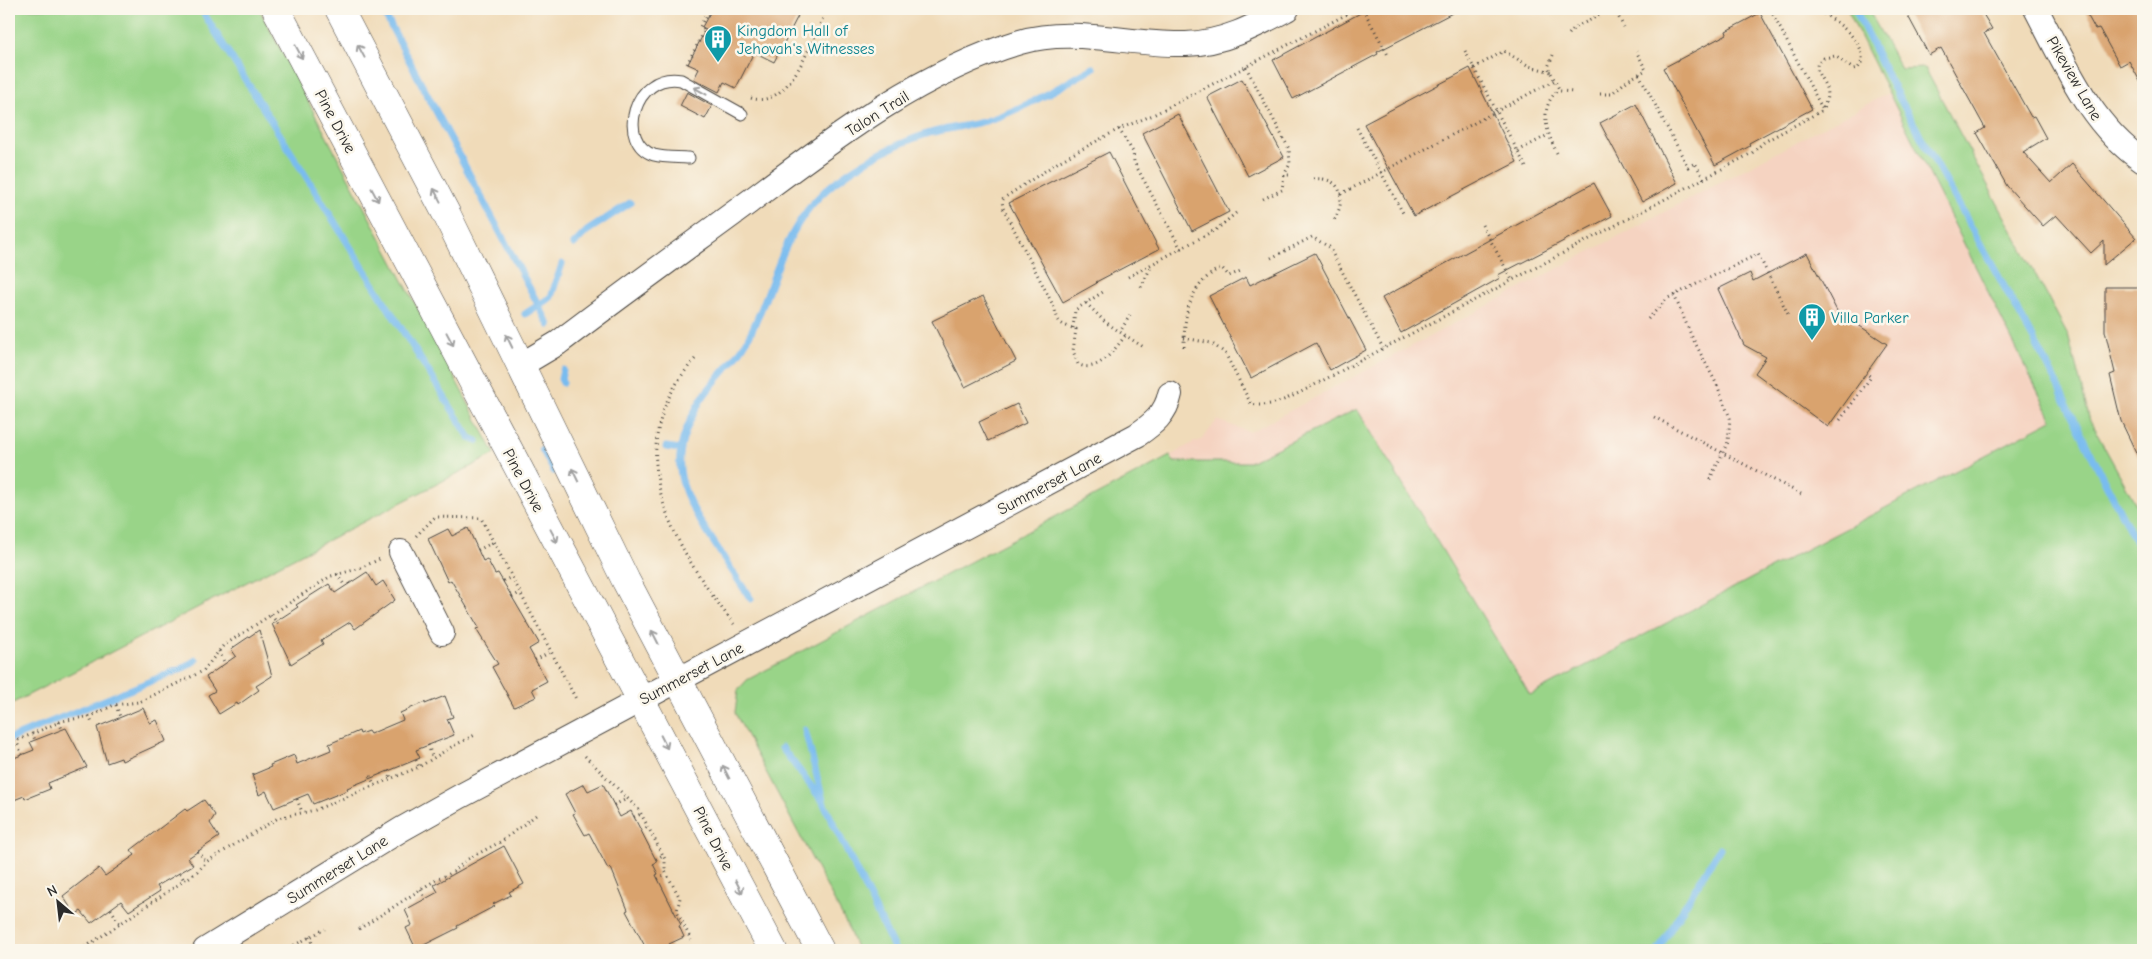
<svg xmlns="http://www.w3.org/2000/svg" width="2152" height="959" viewBox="0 0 2152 959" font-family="'Comic Neue',sans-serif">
	<rect width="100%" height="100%" fill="#fbf7ec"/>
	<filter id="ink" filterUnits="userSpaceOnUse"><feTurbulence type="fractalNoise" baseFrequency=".02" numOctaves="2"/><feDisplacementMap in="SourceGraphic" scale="10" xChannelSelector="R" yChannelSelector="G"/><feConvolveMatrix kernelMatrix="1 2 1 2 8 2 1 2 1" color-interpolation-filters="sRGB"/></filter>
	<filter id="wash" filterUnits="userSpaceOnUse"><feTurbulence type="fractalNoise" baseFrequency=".0096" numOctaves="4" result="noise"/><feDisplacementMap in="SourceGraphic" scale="20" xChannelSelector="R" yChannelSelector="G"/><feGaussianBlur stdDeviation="1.12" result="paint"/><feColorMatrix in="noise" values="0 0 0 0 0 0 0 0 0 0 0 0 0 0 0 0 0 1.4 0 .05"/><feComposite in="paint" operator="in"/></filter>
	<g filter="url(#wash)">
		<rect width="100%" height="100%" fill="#f0dbb9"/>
		<path fill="#f5d3c1" d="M 1890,92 L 2052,420 L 1530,695 L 1357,409 L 1249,462 L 1174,462 L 1170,456 L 1194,442 L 1202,440 L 1217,420 L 1250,432 Z"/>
		<path fill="#99d488" stroke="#62805a" d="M 9,9 L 259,9 L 495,454 L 9,705 Z
			M 1847,9 L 1868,9 L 1901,69 L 1925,68 L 2068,335 L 2090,421 L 2143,517 L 2143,950 L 857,950 L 847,925 L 735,713 L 738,690 L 747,680 L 1170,456 L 1174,462 L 1249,462 L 1357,409 L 1530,695 L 2052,420 Z"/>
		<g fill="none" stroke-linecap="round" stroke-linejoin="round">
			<path stroke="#79bcef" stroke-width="7" d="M 201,9 L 470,438 L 477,441
				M 382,9 L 549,325
				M 1855,9 L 1890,81 L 2045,360 L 2105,482 L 2143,556
				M 574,244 L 587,231 L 630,203
				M 525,314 L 551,297 L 562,264
				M 563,370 L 561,379 L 563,383
				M 666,447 L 680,449
				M 542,449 L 554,471
				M 751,599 C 737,579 724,558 711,538 C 676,485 667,458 701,400 C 714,379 734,364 746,342 C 770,299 778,246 810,207 C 836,174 890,145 930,133 C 948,128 968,126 986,121 C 1024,109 1058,88 1093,68
				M 805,730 L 824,804 L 895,950
				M 9,739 L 183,668 L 196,660
				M 782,748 L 821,799
				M 1658,950 L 1720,848"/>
		</g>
		<g id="blocks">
			<path fill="#d9a36e" d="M 712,9 L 785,9 L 798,16 L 774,62 L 754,52 L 736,88 L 724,82 L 719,92 L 694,79 L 699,69 L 688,64 L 706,29 L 702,27 Z
				M 1368,9 L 1460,9 L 1377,52 L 1378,54 L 1293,99 L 1273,60 Z
				M 1922,9 L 1980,9 L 1992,29 L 1984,33 L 2031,117 L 2034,116 L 2046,138 L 2023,152 L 2051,183 L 2072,164 L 2136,238 L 2104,265 L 2104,241 L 2091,253 L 2056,215 L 2043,226 L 2007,186 L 1977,133 L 1985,128 L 1941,48 L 1929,55 L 1908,16 Z
				M 2084,9 L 2143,9 L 2143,87 L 2129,61 L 2120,66 L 2099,28 L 2095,29 Z
				M 1760,13 L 1812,109 L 1749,143 L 1750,146 L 1715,165 L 1663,68 L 1727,34 L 1726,31 Z
				M 1470,68 L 1517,162 L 1414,216 L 1364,124 Z
				M 1242,79 L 1284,157 L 1248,176 L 1207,97 Z
				M 687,92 L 712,106 L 705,119 L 680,106 Z
				M 1636,104 L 1677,183 L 1642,202 L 1600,123 Z
				M 1178,114 L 1229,212 L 1192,231 L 1142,133 Z
				M 1109,152 L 1159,249 L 1096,282 L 1097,283 L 1063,302 L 1009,203 Z
				M 1594,183 L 1612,216 L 1498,275 L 1500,278 L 1401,333 L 1382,298 Z
				M 1315,253 L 1366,350 L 1330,370 L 1316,343 L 1251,378 L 1209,296 L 1246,277 L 1250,285 Z
				M 1807,253 L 1837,311 L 1887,344 L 1828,427 L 1755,373 L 1766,357 L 1744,345 L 1718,289 L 1750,273 L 1753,281 Z
				M 2105,287 L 2143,287 L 2143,467 L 2121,421 L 2110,375 L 2115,373 L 2105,331 Z
				M 983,296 L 1016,361 L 965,387 L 932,321 Z
				M 1017,404 L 1026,423 L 988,441 L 979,422 Z
				M 468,528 L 483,561 L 487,559 L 495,574 L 498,573 L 539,643 L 529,649 L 547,681 L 532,689 L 536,697 L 514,707 L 492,667 L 498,664 L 476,629 L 479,628 L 451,580 L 448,582 L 428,539 L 448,529 L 452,536 Z
				M 367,572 L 376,586 L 383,581 L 395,600 L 355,629 L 350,622 L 321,640 L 323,644 L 291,664 L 272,624 L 298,607 L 296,605 L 329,584 L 335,593 Z
				M 259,630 L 272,676 L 256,686 L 259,690 L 238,705 L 237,703 L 219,714 L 208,695 L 215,691 L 206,677 L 236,656 L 231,649 Z
				M 445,696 L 453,717 L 447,719 L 454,735 L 416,750 L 420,758 L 347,788 L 348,790 L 313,804 L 308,794 L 274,808 L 266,791 L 259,795 L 252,775 L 271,767 L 270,765 L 294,755 L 297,764 L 331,750 L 329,744 L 359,731 L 360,734 L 368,731 L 370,734 L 403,720 L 400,713 L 425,702 L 425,704 Z
				M 143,708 L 150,723 L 157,720 L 166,741 L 122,761 L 121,758 L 107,763 L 97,727 Z
				M 66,728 L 87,767 L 48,783 L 50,789 L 25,799 L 24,796 L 9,802 L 9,760 L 34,750 L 30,742 Z
				M 584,784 L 588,791 L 603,784 L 620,817 L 631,811 L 657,862 L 653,864 L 658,874 L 656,875 L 681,925 L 679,926 L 684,937 L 669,944 L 672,950 L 647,950 L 626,911 L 628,910 L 611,868 L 608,869 L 589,833 L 585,835 L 573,814 L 575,813 L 565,794 Z
				M 204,800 L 215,815 L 210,823 L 219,837 L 188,858 L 193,865 L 157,886 L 160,891 L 129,911 L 121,901 L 91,923 L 81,911 L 75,915 L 63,896 L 99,868 L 105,876 L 135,855 L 131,850 L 185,809 L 187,811 Z
				M 504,846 L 524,884 L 509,892 L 511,895 L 493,904 L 495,906 L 457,926 L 458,928 L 416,949 L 406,928 L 412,925 L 405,910 L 438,892 L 434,885 Z"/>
		</g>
	</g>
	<g filter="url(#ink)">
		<use href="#blocks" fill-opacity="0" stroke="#494540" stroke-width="1"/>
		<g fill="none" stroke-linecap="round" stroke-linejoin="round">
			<g stroke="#494540" stroke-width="13">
				<path id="service" d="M 689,158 C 678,157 665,158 654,155 C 616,143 633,72 681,80 L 742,114"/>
			</g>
			<g stroke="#494540" stroke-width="26">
				<path id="minor" d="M 2036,9 C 2065,64 2090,125 2143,161
					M 521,365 L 558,343 C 621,295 685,249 749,202 C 832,140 920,72 1020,42 C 1075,26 1131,46 1186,44 C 1224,43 1255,26 1287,9
					M 401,552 L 442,633
					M 205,950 L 402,829 L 459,797 L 1137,435 C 1153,424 1166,414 1170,394"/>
			</g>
			<g stroke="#494540" stroke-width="29">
				<path id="primary" d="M 276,9 L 773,950
					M 339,9 L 447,215 L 626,581 L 820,950"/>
			</g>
			<path stroke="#494540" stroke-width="3" stroke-dasharray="1 4" stroke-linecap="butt" d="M 1363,9 L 1389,57
				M 1614,9 L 1624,27
				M 1743,9 L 1744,10 L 1747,9
				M 1815,9 C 1830,16 1876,46 1858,68 L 1853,69 L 1835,56 L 1824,58 L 1818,62 C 1812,78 1836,83 1823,109
				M 1569,34 L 1574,28 L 1612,9
				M 1465,51 L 1527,169
				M 1553,55 L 1548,67 L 1560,91 L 1574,92
				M 687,64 L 705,30 L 700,27 L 709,9
				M 1246,67 L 1289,149 L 1290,164 L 1284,175
				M 1474,68 L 1504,51 L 1529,66 L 1551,72
				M 1639,74 L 1688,167 L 1695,163 L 1704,179
				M 1600,94 L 1611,94 L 1628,80 L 1646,70 L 1636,51
				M 751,98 C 789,110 810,44 823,18 L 822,9
				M 1357,128 L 1403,213
				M 1119,129 L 1133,152 L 1134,162 L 1181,249
				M 1518,151 L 1548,135
				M 1557,153 C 1546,131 1538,108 1559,89
				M 1313,179 C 1342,176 1347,199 1334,220
				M 1341,194 L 1555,80
				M 1263,199 L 1282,190 L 1284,175 L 1291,175
				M 1482,225 L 1512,280
				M 1271,258 L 1312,237 L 1329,247 L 1383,348
				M 1128,277 L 1217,229 L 1236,213
				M 1141,287 L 1152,265
				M 1674,295 L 1692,337 L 1717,385 L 1730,418 L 1728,442 L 1708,483
				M 1086,303 L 1104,321 L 1120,332
				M 1130,315 L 1120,332 L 1145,348
				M 1648,319 L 1668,298 L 1758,254 L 1789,316
				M 1073,328 L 1075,310 L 1106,290
				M 1125,336 C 1115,349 1097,375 1078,364 L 1073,351 L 1076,329 C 1054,323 1060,321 1052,303 L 1003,208 L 1002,201 L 1004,198 L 1060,161 L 1119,129 L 1153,115 L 1357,9
				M 1184,338 L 1211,343 L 1225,353 L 1251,404 C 1269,408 1287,399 1303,391 L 1752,153 L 1764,142 L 1823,110 L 1770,9
				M 1184,347 C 1184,315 1188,288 1218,269 L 1222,268 L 1229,276 L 1243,270
				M 695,359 C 615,449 672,545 734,624
				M 1654,417 L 1801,494
				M 1840,420 L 1871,377 L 1866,373
				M 416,536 L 435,517 L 481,518 L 577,701
				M 478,550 L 494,542
				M 337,574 L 345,586
				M 503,581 L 512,577
				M 512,597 L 520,593
				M 271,615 L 278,624
				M 219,651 L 225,664
				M 535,660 L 551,652
				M 116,705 L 120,717
				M 89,716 L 92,723
				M 59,722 L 62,729
				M 32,733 L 35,740
				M 16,740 L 22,755
				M 9,744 L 62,721 L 91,716 L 114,705 L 139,702 L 203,671 L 223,646 L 331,576 L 358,569 L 380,559
				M 428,745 L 433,759
				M 585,756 L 639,810 L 665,859 L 665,871 L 680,898 L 677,911 L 691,940
				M 416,760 L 419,767
				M 388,771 L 391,778
				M 370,776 L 374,784
				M 297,799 L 302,812
				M 614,805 L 627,799
				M 634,817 L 641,814
				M 641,830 L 648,827
				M 198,851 L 206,862
				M 656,859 L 663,855
				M 180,873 L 184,880
				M 658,879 L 667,875
				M 421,890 L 426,899
				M 111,909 L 120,924
				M 359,929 L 434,881 L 453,872 L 468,859 L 502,841 L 536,815
				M 309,937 L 314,946
				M 81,950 L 197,872 L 206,862 L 278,818 L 315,810 L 419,767 L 453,746 L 475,735
				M 285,950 L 325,929"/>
			<use href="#service" stroke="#fff" stroke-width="11"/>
			<use href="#minor" stroke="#fff" stroke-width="24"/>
			<use href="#primary" stroke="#fff" stroke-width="28"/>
		</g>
		<defs><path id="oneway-shaft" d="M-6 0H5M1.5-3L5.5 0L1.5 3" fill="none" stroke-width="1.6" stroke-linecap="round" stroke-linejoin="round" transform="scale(1.25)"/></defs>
		<g stroke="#a0a0a0">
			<use href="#oneway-shaft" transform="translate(361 51) rotate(-118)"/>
			<use href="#oneway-shaft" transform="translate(299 52) rotate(62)"/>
			<use href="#oneway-shaft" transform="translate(700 91) rotate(-151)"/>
			<use href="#oneway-shaft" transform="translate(375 195) rotate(62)"/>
			<use href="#oneway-shaft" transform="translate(437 195) rotate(-118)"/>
			<use href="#oneway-shaft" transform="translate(450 339) rotate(62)"/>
			<use href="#oneway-shaft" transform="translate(509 341) rotate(-116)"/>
			<use href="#oneway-shaft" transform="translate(575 475) rotate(-116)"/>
			<use href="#oneway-shaft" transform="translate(554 536) rotate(62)"/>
			<use href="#oneway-shaft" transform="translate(655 637) rotate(-117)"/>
			<use href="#oneway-shaft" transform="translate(664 742) rotate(63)"/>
			<use href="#oneway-shaft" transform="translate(726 772) rotate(-117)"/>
			<use href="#oneway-shaft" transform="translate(739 887) rotate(63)"/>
		</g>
	</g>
	<defs>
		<g id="building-pin" transform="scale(1.4375)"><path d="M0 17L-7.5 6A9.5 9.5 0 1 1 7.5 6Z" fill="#0f9aa8" stroke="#fbf7ec"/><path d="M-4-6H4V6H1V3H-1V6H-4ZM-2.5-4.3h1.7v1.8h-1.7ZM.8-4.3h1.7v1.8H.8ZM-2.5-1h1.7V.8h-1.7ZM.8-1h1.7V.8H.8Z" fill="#fff"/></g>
	</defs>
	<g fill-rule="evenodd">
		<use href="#building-pin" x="718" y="39"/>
		<use href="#building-pin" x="1812" y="317"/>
	</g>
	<g text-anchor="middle" stroke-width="5" stroke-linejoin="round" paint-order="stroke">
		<g font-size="16" fill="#0d838f" stroke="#fbf7ec" text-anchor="start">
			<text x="737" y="36">Kingdom Hall of<tspan x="737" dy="18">Jehovah's Witnesses</tspan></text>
			<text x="1831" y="323">Villa Parker</text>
		</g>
		<g font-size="16" fill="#2b2b2b" stroke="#fbf7ec">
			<text transform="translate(2075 78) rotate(60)" y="6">Pikeview Lane</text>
			<text transform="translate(877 113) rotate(-32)" y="6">Talon Trail</text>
			<text transform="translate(336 121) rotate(62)" y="6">Pine Drive</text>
			<text transform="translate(524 480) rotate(62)" y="6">Pine Drive</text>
			<text transform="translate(1049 483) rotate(-28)" y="6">Summerset Lane</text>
			<text transform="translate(691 673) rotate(-28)" y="6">Summerset Lane</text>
			<text transform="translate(714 838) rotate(63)" y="6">Pine Drive</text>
			<text transform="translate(337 869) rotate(-32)" y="6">Summerset Lane</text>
		</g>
	</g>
	<rect width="2152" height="959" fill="none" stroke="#fbf7ec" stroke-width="30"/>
	<g transform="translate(58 902) rotate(332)" stroke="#fbf7ec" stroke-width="4" paint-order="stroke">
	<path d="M0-4L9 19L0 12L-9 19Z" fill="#2b2b2b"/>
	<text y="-8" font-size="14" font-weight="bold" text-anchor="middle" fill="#2b2b2b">N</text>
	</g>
</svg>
